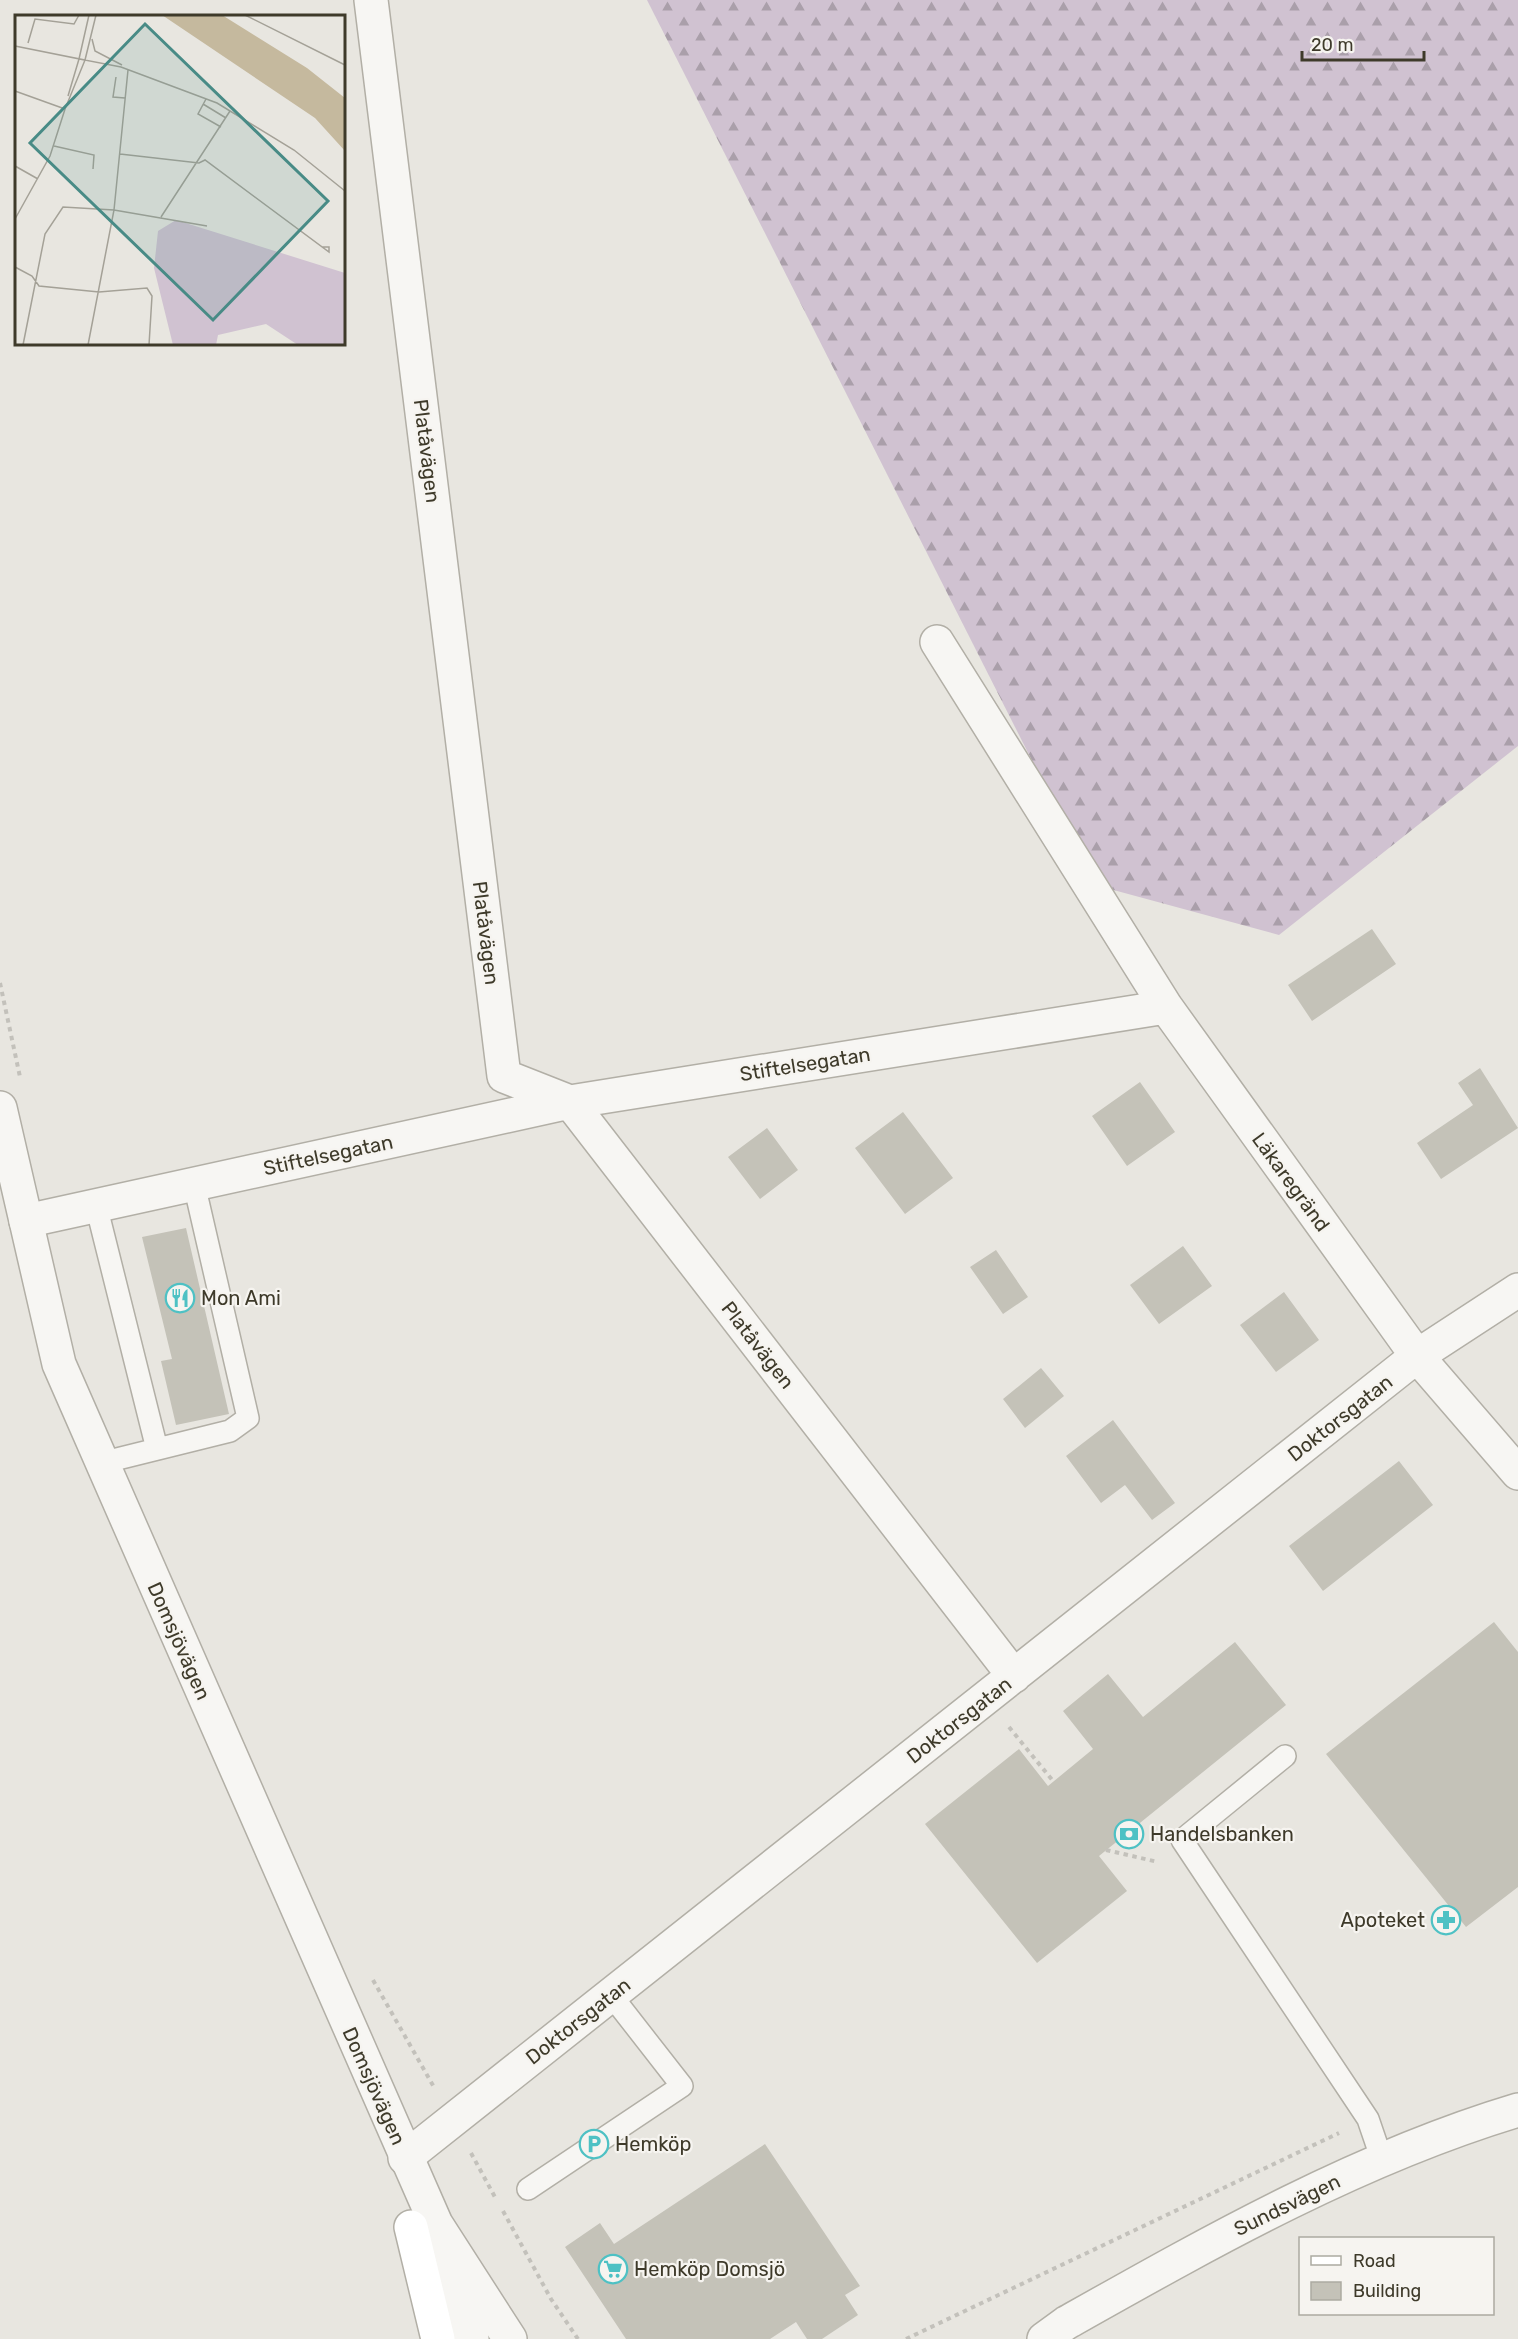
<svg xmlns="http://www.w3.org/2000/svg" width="1518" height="2339" viewBox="0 0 1518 2339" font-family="Rubik,sans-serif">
	<defs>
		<pattern id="forest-firs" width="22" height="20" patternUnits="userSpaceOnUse" patternTransform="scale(1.5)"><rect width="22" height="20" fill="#d0c2d1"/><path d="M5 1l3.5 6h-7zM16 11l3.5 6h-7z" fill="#aa9faa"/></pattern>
	</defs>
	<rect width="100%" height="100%" fill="#e8e6e0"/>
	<path fill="url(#forest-firs)" d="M 647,0 L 1518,0 L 1518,746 L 1279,935 L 1095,885 Z"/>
	<path fill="#c4c2b8" d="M 1372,929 L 1396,964 L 1312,1021 L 1288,985 Z
		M 1480,1068 L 1518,1128 L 1441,1179 L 1417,1143 L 1473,1105 L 1458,1083 Z
		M 1140,1082 L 1175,1132 L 1127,1166 L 1092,1116 Z
		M 903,1112 L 953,1178 L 905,1214 L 855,1148 Z
		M 767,1128 L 798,1170 L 760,1199 L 728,1157 Z
		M 186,1228 L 229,1414 L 176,1425 L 161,1361 L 172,1359 L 142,1237 Z
		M 1183,1246 L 1212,1286 L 1159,1324 L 1130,1285 Z
		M 996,1250 L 1028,1297 L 1003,1314 L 970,1267 Z
		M 1284,1292 L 1319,1340 L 1276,1372 L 1240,1325 Z
		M 1041,1368 L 1064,1396 L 1025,1428 L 1003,1399 Z
		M 1113,1420 L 1175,1503 L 1152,1520 L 1125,1485 L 1101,1503 L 1066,1456 Z
		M 1399,1461 L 1433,1505 L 1323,1591 L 1289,1546 Z
		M 1494,1622 L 1518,1652 L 1518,1887 L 1466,1927 L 1326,1754 Z
		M 1235,1642 L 1286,1705 L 1099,1856 L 1127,1891 L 1037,1963 L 925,1824 L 1019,1749 L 1048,1786 L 1093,1749 L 1063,1711 L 1108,1674 L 1143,1717 Z
		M 765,2144 L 860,2286 L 845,2295 L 858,2315 L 822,2339 L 807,2339 L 796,2322 L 770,2339 L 626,2339 L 565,2247 L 600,2223 L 614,2244 Z"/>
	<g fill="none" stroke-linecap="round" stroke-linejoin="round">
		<g stroke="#b2afa6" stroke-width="24">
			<path id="service" d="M 96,1205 L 157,1449
				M 101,1463 L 230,1431 L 248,1418 L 194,1184
				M 1285,1756 L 1182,1840 L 1368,2119 L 1382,2160
				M 528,2189 L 682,2086 L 611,1995"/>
		</g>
		<g stroke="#b2afa6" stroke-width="36">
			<path id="minor" d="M 371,0 L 504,1076 L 570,1102 L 1014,1676
				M 937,642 L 1166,1007 L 1417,1356 L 1518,1473
				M 26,1221 L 570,1102 L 1166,1007
				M 405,2158 L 1417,1356 L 1518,1290"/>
		</g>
		<g stroke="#b2afa6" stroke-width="36">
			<path id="tertiary" d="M 0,1108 L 59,1364 L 436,2224 L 510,2339
				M 420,2244 L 472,2339
				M 1044,2339 L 1066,2323 C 1210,2242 1358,2158 1518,2110"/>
		</g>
		<g stroke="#b2afa6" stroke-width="36">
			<path id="secondary" d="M 411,2227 L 438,2339"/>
		</g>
		<path stroke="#c3c1bb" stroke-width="4" stroke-dasharray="4.5 4.5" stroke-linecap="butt" d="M 0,983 L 20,1077
			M 1009,1727 L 1053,1781
			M 1106,1850 L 1158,1862
			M 373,1980 L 435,2089
			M 471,2153 L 496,2199
			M 503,2211 L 551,2299 L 578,2339
			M 906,2339 L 1339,2133"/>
		<use href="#service" stroke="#f7f6f3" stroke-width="21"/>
		<use href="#minor" stroke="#f7f6f3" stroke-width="33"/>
		<use href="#tertiary" stroke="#f7f6f3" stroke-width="33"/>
		<use href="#secondary" stroke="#fff" stroke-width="33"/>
	</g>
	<defs>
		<g id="restaurant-ring" transform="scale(1.5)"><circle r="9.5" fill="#f6f4f0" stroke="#4ec1c4" stroke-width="1.5"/><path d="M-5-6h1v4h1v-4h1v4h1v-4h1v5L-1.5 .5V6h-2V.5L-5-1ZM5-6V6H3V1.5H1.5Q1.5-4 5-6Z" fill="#4ec1c4"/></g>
		<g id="bank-ring" transform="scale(1.5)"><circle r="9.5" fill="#f6f4f0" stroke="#4ec1c4" stroke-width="1.5"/><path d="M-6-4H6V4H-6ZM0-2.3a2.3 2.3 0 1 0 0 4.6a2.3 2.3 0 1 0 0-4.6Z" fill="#4ec1c4"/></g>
		<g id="pharmacy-ring" transform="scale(1.5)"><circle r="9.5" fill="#f6f4f0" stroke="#4ec1c4" stroke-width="1.5"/><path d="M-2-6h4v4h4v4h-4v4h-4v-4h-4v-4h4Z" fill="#4ec1c4"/></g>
		<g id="parking-ring" transform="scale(1.5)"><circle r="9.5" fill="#f6f4f0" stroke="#4ec1c4" stroke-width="1.5"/><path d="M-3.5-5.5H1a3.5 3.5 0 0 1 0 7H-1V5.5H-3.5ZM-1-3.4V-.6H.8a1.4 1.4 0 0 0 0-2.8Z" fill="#4ec1c4"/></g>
		<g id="supermarket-ring" transform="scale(1.5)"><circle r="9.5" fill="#f6f4f0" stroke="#4ec1c4" stroke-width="1.5"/><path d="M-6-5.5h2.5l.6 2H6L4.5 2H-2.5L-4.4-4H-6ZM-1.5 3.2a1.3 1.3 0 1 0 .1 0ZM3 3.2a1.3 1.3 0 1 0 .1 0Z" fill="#4ec1c4"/></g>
	</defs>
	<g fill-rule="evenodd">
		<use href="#restaurant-ring" x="180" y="1298"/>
		<use href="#bank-ring" x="1129" y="1834"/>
		<use href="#pharmacy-ring" x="1446" y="1920"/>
		<use href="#parking-ring" x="594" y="2144"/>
		<use href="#supermarket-ring" x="613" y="2269"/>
	</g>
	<g text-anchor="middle" stroke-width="4.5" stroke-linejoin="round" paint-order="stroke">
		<g font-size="20" fill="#3e3a2a" stroke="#f6f4f0">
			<text transform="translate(427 451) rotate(83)" y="7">Platåvägen</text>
			<text transform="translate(486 933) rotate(83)" y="7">Platåvägen</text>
			<text transform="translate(805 1064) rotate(-9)" y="7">Stiftelsegatan</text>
			<text transform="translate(328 1155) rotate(-12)" y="7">Stiftelsegatan</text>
			<text transform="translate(1291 1182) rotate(54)" y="7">Läkaregränd</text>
			<text transform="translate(758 1345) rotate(52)" y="7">Platåvägen</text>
			<text transform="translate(1340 1418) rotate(-38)" y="7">Doktorsgatan</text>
			<text transform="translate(179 1641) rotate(66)" y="7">Domsjövägen</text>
			<text transform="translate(959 1720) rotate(-38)" y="7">Doktorsgatan</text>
			<text transform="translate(578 2021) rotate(-38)" y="7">Doktorsgatan</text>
			<text transform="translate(374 2086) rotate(66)" y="7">Domsjövägen</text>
			<text transform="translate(1287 2205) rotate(-26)" y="7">Sundsvägen</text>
		</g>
		<g font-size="20" fill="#3e3a2a" stroke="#f6f4f0" text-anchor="start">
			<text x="201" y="1305">Mon Ami</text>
			<text x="1150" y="1841">Handelsbanken</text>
			<text x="1425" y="1927" text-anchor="end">Apoteket</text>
			<text x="615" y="2151">Hemköp</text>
			<text x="634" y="2276">Hemköp Domsjö</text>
		</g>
	</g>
	<g transform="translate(15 15)">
		<rect width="330" height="330" fill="#e8e6e0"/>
		<path d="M 161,205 L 330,258 L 330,330 L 283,330 L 251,309 L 203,320 L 201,330 L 158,330 L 139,253 L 143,216 Z" fill="#d0c2d1"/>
		<path d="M 147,0 L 207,0 L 292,53 L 330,83 L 330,136 L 300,103 Z" fill="#c5b99e"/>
		<path fill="none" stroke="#a4a197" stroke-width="1.5" d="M 230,0 L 330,50M 77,24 L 80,36 L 107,50M 13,28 L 20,4 L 59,9 L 64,0M 0,31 L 70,45 L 81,0M 64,44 L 74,0M 101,62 L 98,82 L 110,83M 0,76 L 50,94M 53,81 L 64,44M 191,84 L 183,99 L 206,112M 188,89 L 211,103M 50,94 L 70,45 L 106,52 L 202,88 L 279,135 L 330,176M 39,131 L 79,140 L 78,154M 105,139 L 184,148 L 190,145 L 314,237 L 314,232 L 307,232M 0,151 L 23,164M 146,202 L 215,96M 0,204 L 35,141 L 51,91M 0,252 L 17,261 L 24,271 L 84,277 L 132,273 L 137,281 L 134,330M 8,330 L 30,219 L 48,192 L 99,195 L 192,211M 73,330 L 99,195 L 113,55"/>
		<path fill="#488b86" fill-opacity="0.15" stroke="#488b86" stroke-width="3" d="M 130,9 L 313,186 L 198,305 L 15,128 Z"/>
		<rect width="330" height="330" fill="none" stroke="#3e3a2a" stroke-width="3"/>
	</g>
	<rect x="1299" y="2237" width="195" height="78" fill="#f6f4f0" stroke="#acaaa1" stroke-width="1.5"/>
	<rect x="1311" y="2256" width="30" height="9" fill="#ffffff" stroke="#acaaa1" stroke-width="1.5"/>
	<text x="1353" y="2267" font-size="18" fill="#3e3a2a">Road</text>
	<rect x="1311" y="2282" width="30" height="18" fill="#c4c2b8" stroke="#acaaa1" stroke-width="1.5"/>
	<text x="1353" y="2297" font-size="18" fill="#3e3a2a">Building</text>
	<path d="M1302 51v9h122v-9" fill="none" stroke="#3e3a2a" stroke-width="3"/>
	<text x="1311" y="51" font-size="18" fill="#3e3a2a" stroke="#f6f4f0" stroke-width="4.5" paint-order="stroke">20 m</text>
</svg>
